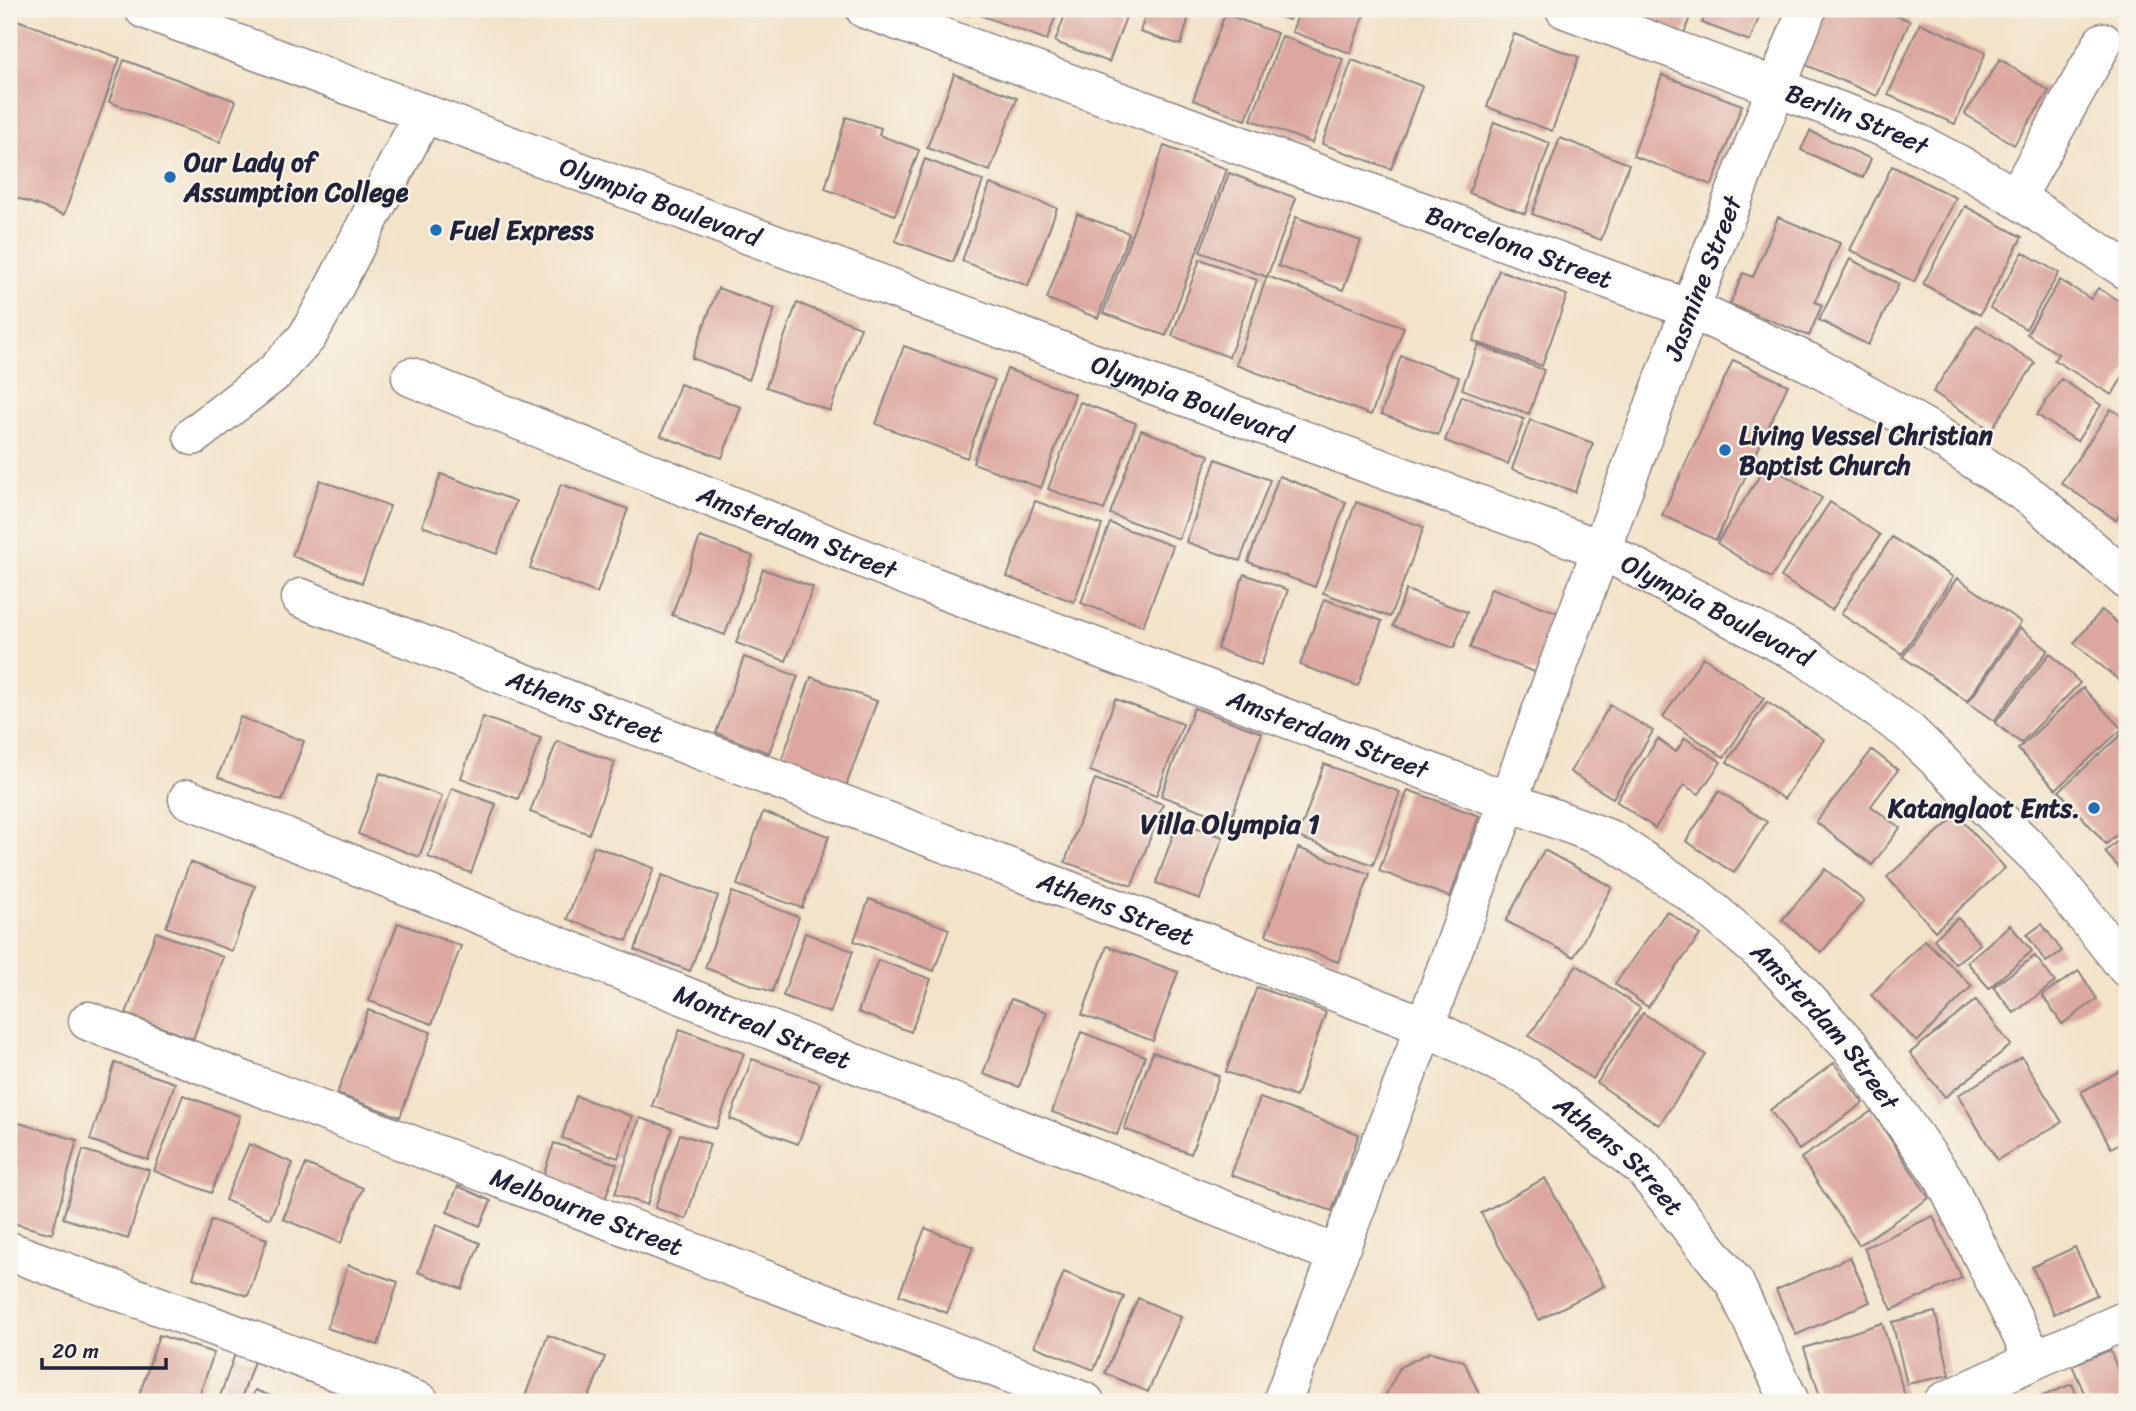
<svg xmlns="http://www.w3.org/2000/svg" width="2136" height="1411" viewBox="0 0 2136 1411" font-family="Sriracha,sans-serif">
	<rect width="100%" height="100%" fill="#f7f3e8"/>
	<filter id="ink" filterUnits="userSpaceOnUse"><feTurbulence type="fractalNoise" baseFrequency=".0143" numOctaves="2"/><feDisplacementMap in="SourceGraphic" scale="14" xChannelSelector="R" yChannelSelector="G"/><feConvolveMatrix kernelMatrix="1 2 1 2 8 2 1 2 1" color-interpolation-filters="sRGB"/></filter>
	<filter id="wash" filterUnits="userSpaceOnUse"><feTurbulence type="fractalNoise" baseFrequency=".00686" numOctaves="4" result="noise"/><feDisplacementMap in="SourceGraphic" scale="28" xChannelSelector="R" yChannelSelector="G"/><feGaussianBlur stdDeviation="1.57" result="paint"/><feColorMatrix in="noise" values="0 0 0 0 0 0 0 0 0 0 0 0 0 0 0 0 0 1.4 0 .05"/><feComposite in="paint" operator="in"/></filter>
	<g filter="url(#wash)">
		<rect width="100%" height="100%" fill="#f3e3c9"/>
		<g id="blocks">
			<path fill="#dca79f" d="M 949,9 L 972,9 L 969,16 Z
				M 979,9 L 1058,9 L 1047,40 L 977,14 Z
				M 1067,9 L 1129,9 L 1109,62 L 1055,42 Z
				M 1147,9 L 1191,9 L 1181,45 L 1140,32 Z
				M 1260,9 L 1293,9 L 1289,20 Z
				M 1300,9 L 1366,9 L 1350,53 L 1292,32 Z
				M 1634,9 L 1693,9 L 1683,36 L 1631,17 Z
				M 1707,9 L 1762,9 L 1750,41 L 1702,23 Z
				M 1820,9 L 1882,9 L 1910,21 L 1877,96 L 1797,61 Z
				M 1225,14 L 1277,33 L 1246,120 L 1193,100 Z
				M 9,17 L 120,58 L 64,215 L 9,195 L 9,126 L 16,107 L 9,104 Z
				M 1920,23 L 1986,52 L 1955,124 L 1888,95 Z
				M 1514,34 L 1579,57 L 1552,131 L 1487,107 Z
				M 1282,36 L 1343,59 L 1312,143 L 1251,120 Z
				M 2000,59 L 2049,91 L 2014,145 L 1965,114 Z
				M 124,60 L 236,101 L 220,142 L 109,102 Z
				M 1352,60 L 1422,86 L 1391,169 L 1322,144 Z
				M 954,74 L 1017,98 L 990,171 L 927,148 Z
				M 1662,75 L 1742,105 L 1712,185 L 1633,156 Z
				M 846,117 L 881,128 L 879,135 L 919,150 L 895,215 L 825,189 Z
				M 1494,122 L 1550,143 L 1525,214 L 1469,193 Z
				M 1810,131 L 1871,159 L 1863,178 L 1801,150 Z
				M 1560,138 L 1629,164 L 1601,240 L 1532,214 Z
				M 1164,146 L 1227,169 L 1166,336 L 1103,313 Z
				M 925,159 L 983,181 L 953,262 L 895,241 Z
				M 1892,166 L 1956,198 L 1914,282 L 1850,250 Z
				M 1229,173 L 1296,198 L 1267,277 L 1200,252 Z
				M 990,184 L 1057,208 L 1028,286 L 962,261 Z
				M 1965,206 L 2022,237 L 1980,315 L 1923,284 Z
				M 1077,214 L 1129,233 L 1098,318 L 1047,299 Z
				M 1296,217 L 1361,241 L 1343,290 L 1278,266 Z
				M 1778,217 L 1840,243 L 1815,302 L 1822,305 L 1809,336 L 1730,304 L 1743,273 L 1753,277 Z
				M 2023,252 L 2059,273 L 2026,329 L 1990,308 Z
				M 1200,259 L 1257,280 L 1229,357 L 1172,336 Z
				M 1850,259 L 1899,284 L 1868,345 L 1819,320 Z
				M 1499,270 L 1567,295 L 1542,366 L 1473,341 Z
				M 1267,276 L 1404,327 L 1371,415 L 1236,365 Z
				M 2060,280 L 2091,299 L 2098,288 L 2127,306 L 2127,369 L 2112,395 L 2054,360 L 2058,354 L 2027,334 Z
				M 718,288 L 775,309 L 749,380 L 692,358 Z
				M 797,303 L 861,327 L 830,411 L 766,387 Z
				M 1977,325 L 2035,363 L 1991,430 L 1933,392 Z
				M 1478,345 L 1544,370 L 1529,414 L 1462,389 Z
				M 904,346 L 995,380 L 967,458 L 876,424 Z
				M 1401,356 L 1459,377 L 1438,435 L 1381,414 Z
				M 1733,360 L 1788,385 L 1716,540 L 1662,515 Z
				M 1007,369 L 1075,394 L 1041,488 L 973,463 Z
				M 2061,379 L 2101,405 L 2077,441 L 2037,415 Z
				M 680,384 L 741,407 L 722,458 L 661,436 Z
				M 1462,396 L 1524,419 L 1508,464 L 1445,441 Z
				M 1080,402 L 1136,423 L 1104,510 L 1048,489 Z
				M 2111,409 L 2127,419 L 2127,504 L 2116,520 L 2061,483 Z
				M 1530,420 L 1593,443 L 1575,492 L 1512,469 Z
				M 1141,430 L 1209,455 L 1179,539 L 1110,514 Z
				M 1216,459 L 1270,480 L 1240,561 L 1186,542 Z
				M 1767,464 L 1822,498 L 1771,578 L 1717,543 Z
				M 441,474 L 516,501 L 497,554 L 422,526 Z
				M 1279,476 L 1346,502 L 1315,587 L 1248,562 Z
				M 320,480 L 390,506 L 362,583 L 292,556 Z
				M 561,484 L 628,509 L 597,593 L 530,568 Z
				M 1035,501 L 1102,525 L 1074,602 L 1007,577 Z
				M 1356,502 L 1424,527 L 1390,617 L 1323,593 Z
				M 1830,502 L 1880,535 L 1832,610 L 1781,577 Z
				M 1110,523 L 1173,546 L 1143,626 L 1081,603 Z
				M 700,537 L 753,556 L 725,635 L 672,615 Z
				M 1892,537 L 1953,577 L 1902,654 L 1841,614 Z
				M 763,569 L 813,587 L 786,661 L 736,643 Z
				M 1244,574 L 1288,590 L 1261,665 L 1217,649 Z
				M 1957,578 L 2021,622 L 1967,701 L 1903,657 Z
				M 1491,588 L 1562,614 L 1540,674 L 1470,648 Z
				M 1406,590 L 1467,612 L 1454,648 L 1393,626 Z
				M 1324,599 L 1382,621 L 1358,686 L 1300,665 Z
				M 2102,610 L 2127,631 L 2127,675 L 2121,682 L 2074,643 Z
				M 2020,628 L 2048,650 L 1994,721 L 1968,703 Z
				M 2050,653 L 2080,683 L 2021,743 L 1995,723 Z
				M 744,657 L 798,676 L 769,753 L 716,733 Z
				M 1703,657 L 1764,698 L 1724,757 L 1663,717 Z
				M 811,677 L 877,701 L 845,789 L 780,765 Z
				M 2083,688 L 2122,729 L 2056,789 L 2018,749 Z
				M 1115,699 L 1183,724 L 1156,796 L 1090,771 Z
				M 1767,702 L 1824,739 L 1784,799 L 1727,762 Z
				M 1610,705 L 1653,731 L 1613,798 L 1570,772 Z
				M 1194,708 L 1262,733 L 1230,821 L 1161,796 Z
				M 240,717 L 304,741 L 282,801 L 218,777 Z
				M 483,717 L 541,738 L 518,799 L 461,778 Z
				M 2124,732 L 2127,735 L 2127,826 L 2106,844 L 2059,791 Z
				M 1685,738 L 1721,762 L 1699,794 L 1684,785 L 1655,828 L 1616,801 L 1658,739 L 1676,752 Z
				M 557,741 L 615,762 L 589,834 L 530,812 Z
				M 1872,750 L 1898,770 L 1871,806 L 1900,828 L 1872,865 L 1816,822 Z
				M 1324,764 L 1400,792 L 1373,865 L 1298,837 Z
				M 380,773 L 442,796 L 419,857 L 358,834 Z
				M 1095,779 L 1163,804 L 1132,886 L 1065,862 Z
				M 452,788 L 496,804 L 471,873 L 428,857 Z
				M 1408,790 L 1479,816 L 1450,897 L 1379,871 Z
				M 1719,791 L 1767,822 L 1734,873 L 1686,841 Z
				M 763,812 L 829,836 L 802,908 L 737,885 Z
				M 1957,815 L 2005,868 L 1935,931 L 1887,877 Z
				M 1178,821 L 1223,837 L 1200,899 L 1156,883 Z
				M 2127,832 L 2127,877 L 2105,852 Z
				M 594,846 L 654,868 L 627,941 L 567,919 Z
				M 1298,848 L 1370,874 L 1338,962 L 1266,935 Z
				M 1544,850 L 1612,887 L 1574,957 L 1506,921 Z
				M 190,862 L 255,886 L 232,951 L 166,927 Z
				M 1825,869 L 1864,901 L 1821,953 L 1782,920 Z
				M 662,875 L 718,896 L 690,971 L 635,950 Z
				M 732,892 L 799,917 L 772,992 L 705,968 Z
				M 869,899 L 949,929 L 934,971 L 854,941 Z
				M 1667,911 L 1700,935 L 1648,1007 L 1615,984 Z
				M 1958,918 L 1980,944 L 1955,964 L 1934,939 Z
				M 398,923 L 461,946 L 432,1024 L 369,1001 Z
				M 2042,924 L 2062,951 L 2046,962 L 2027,935 Z
				M 2010,925 L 2032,951 L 1989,988 L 1967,962 Z
				M 156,932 L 223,957 L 193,1039 L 126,1014 Z
				M 805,933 L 853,951 L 830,1013 L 783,996 Z
				M 1925,940 L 1972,986 L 1917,1042 L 1871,995 Z
				M 1107,946 L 1178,972 L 1153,1041 L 1082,1015 Z
				M 2035,956 L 2055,982 L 2014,1013 L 1993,987 Z
				M 878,960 L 931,979 L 911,1032 L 858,1012 Z
				M 1577,965 L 1640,1008 L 1593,1079 L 1529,1036 Z
				M 2079,971 L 2097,999 L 2062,1024 L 2042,995 Z
				M 1257,987 L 1326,1012 L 1296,1097 L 1226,1072 Z
				M 1011,999 L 1047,1012 L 1019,1087 L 983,1074 Z
				M 1976,1000 L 2011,1045 L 1945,1097 L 1910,1053 Z
				M 368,1010 L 431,1032 L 400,1117 L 337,1094 Z
				M 1643,1013 L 1706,1055 L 1659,1125 L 1597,1083 Z
				M 680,1029 L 744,1053 L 716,1129 L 652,1106 Z
				M 1081,1032 L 1145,1056 L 1117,1135 L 1052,1112 Z
				M 1153,1052 L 1219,1076 L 1191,1154 L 1124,1129 Z
				M 2022,1057 L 2062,1122 L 1997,1160 L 1958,1095 Z
				M 752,1059 L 820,1083 L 798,1144 L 730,1119 Z
				M 115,1063 L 175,1083 L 148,1160 L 90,1140 Z
				M 1834,1063 L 1863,1103 L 1799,1150 L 1770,1110 Z
				M 2127,1067 L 2127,1139 L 2111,1148 L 2081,1092 Z
				M 183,1095 L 240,1116 L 211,1193 L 154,1171 Z
				M 576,1096 L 632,1116 L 618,1158 L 562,1138 Z
				M 1260,1098 L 1359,1134 L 1332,1211 L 1231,1175 Z
				M 1872,1111 L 1929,1198 L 1859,1245 L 1801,1158 Z
				M 640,1118 L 672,1128 L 647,1205 L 615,1194 Z
				M 9,1120 L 77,1140 L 52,1234 L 9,1222 Z
				M 680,1134 L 710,1144 L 686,1219 L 655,1208 Z
				M 554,1143 L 617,1164 L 603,1206 L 540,1185 Z
				M 249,1144 L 293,1163 L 270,1219 L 225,1200 Z
				M 83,1150 L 149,1170 L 128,1239 L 63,1218 Z
				M 306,1164 L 363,1188 L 341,1243 L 283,1219 Z
				M 1545,1178 L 1604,1286 L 1539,1320 L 1481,1213 Z
				M 458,1186 L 491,1201 L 480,1226 L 447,1212 Z
				M 1933,1216 L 1962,1278 L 1892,1310 L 1864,1248 Z
				M 211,1220 L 267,1239 L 248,1296 L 193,1278 Z
				M 436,1225 L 480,1243 L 462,1289 L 418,1272 Z
				M 925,1228 L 973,1247 L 947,1313 L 899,1295 Z
				M 2075,1247 L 2097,1295 L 2054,1314 L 2032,1267 Z
				M 1850,1257 L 1870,1302 L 1796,1335 L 1776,1290 Z
				M 348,1265 L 398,1282 L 378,1345 L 327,1328 Z
				M 1064,1272 L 1124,1297 L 1094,1370 L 1034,1346 Z
				M 1138,1298 L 1181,1317 L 1148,1392 L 1105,1373 Z
				M 1935,1312 L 1950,1375 L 1907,1384 L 1892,1322 Z
				M 1882,1323 L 1907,1402 L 1822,1402 L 1804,1348 Z
				M 159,1335 L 214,1353 L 197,1402 L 137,1402 Z
				M 548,1335 L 605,1357 L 587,1402 L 533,1402 L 524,1399 Z
				M 2110,1350 L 2127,1393 L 2127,1402 L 2088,1402 L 2072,1365 Z
				M 1430,1352 L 1464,1361 L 1481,1398 L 1479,1402 L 1386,1402 L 1384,1398 L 1400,1367 Z
				M 235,1354 L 254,1361 L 240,1402 L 218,1402 Z
				M 2072,1384 L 2080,1402 L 2040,1402 L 2038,1398 Z
				M 255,1390 L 287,1402 L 250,1402 Z"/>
		</g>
	</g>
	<g filter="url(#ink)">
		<use href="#blocks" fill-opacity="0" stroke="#8a8282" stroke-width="2"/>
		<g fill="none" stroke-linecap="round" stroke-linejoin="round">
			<g stroke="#8a8282" stroke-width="41">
				<g id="minor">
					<path id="s1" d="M 865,9 L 1690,309 L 1808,362 L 1932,432 L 2034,499 L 2127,580"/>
					<path id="s2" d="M 1565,9 L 1896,132 L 1958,164 L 2016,198 L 2127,270"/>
					<path d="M 2016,198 L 2103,42"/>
					<path id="s3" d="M 411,377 L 927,584 L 1612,840 L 1694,895 L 1769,959 L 1850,1046 L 1944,1179 L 2034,1360"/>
					<path d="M 193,436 L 275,372 L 307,337 L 326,303 L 424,113"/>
					<path id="s4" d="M 301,598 L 1425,1026 L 1526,1076 L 1642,1167 L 1734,1282 L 1790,1402"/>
					<path id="s5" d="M 188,799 L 1338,1255"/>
					<path id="s6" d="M 88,1021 L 1085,1402"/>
					<path d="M 9,1251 L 420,1402"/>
					<path id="s7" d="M 1282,1402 L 1425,1026 L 1690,309 L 1807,9"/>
					<path d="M 1943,1402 L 2034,1360 L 2127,1320"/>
				</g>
			</g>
			<g stroke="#8a8282" stroke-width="41">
				<g id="major">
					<path id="s8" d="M 144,9 L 1031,340 L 1600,549 L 1806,657 L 1908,731 L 2038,857 L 2127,968"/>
				</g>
			</g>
			<use href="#minor" stroke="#fff" stroke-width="38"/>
			<use href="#major" stroke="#fff" stroke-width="38"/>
		</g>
	</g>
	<g fill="#1f6fb2" stroke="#f7f3e8" stroke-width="2.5">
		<circle cx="170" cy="177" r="7"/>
		<circle cx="436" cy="230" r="7"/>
		<circle cx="1725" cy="450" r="7"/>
		<circle cx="2094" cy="808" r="7"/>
	</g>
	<g text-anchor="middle" stroke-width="5" stroke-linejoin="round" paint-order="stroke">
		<g font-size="26" fill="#22223b" stroke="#f7f3e8">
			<text dy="9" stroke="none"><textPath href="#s2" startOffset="312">Berlin Street</textPath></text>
			<text dy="9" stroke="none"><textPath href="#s8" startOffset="551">Olympia Boulevard</textPath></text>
			<text dy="9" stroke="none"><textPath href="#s1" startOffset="696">Barcelona Street</textPath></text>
			<text dy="9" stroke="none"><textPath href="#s7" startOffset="1200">Jasmine Street</textPath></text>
			<text dy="9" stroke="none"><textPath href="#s8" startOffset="1118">Olympia Boulevard</textPath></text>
			<text dy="9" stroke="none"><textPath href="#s3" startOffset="416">Amsterdam Street</textPath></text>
			<text dy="9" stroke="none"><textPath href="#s8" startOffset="1685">Olympia Boulevard</textPath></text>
			<text dy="9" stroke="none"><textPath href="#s4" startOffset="304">Athens Street</textPath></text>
			<text dy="9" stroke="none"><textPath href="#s3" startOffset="984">Amsterdam Street</textPath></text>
			<text dy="9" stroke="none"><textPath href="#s4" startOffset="872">Athens Street</textPath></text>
			<text dy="9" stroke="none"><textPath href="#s5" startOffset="618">Montreal Street</textPath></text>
			<text dy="9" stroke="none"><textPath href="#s3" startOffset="1572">Amsterdam Street</textPath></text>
			<text dy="9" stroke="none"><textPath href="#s4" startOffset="1438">Athens Street</textPath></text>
			<text dy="9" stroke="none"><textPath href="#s6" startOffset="534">Melbourne Street</textPath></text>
		</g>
		<g font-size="26" font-weight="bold" fill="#22223b" stroke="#f7f3e8" text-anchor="start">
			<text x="184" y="171">Our Lady of<tspan x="184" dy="30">Assumption College</tspan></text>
			<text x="450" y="239">Fuel Express</text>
			<text x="1739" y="444">Living Vessel Christian<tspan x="1739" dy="30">Baptist Church</tspan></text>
			<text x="2080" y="817" text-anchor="end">Katanglaot Ents.</text>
		</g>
		<g font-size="28" font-weight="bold" fill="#22223b" stroke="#f7f3e8">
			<text x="1230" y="833">Villa Olympia 1</text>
		</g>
	</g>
	<rect width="2136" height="1411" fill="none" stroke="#f7f3e8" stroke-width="35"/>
	<path d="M42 1358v10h124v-10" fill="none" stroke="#22223b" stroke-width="3.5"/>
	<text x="52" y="1358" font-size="21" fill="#22223b" stroke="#f7f3e8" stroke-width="5" paint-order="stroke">20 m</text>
</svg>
